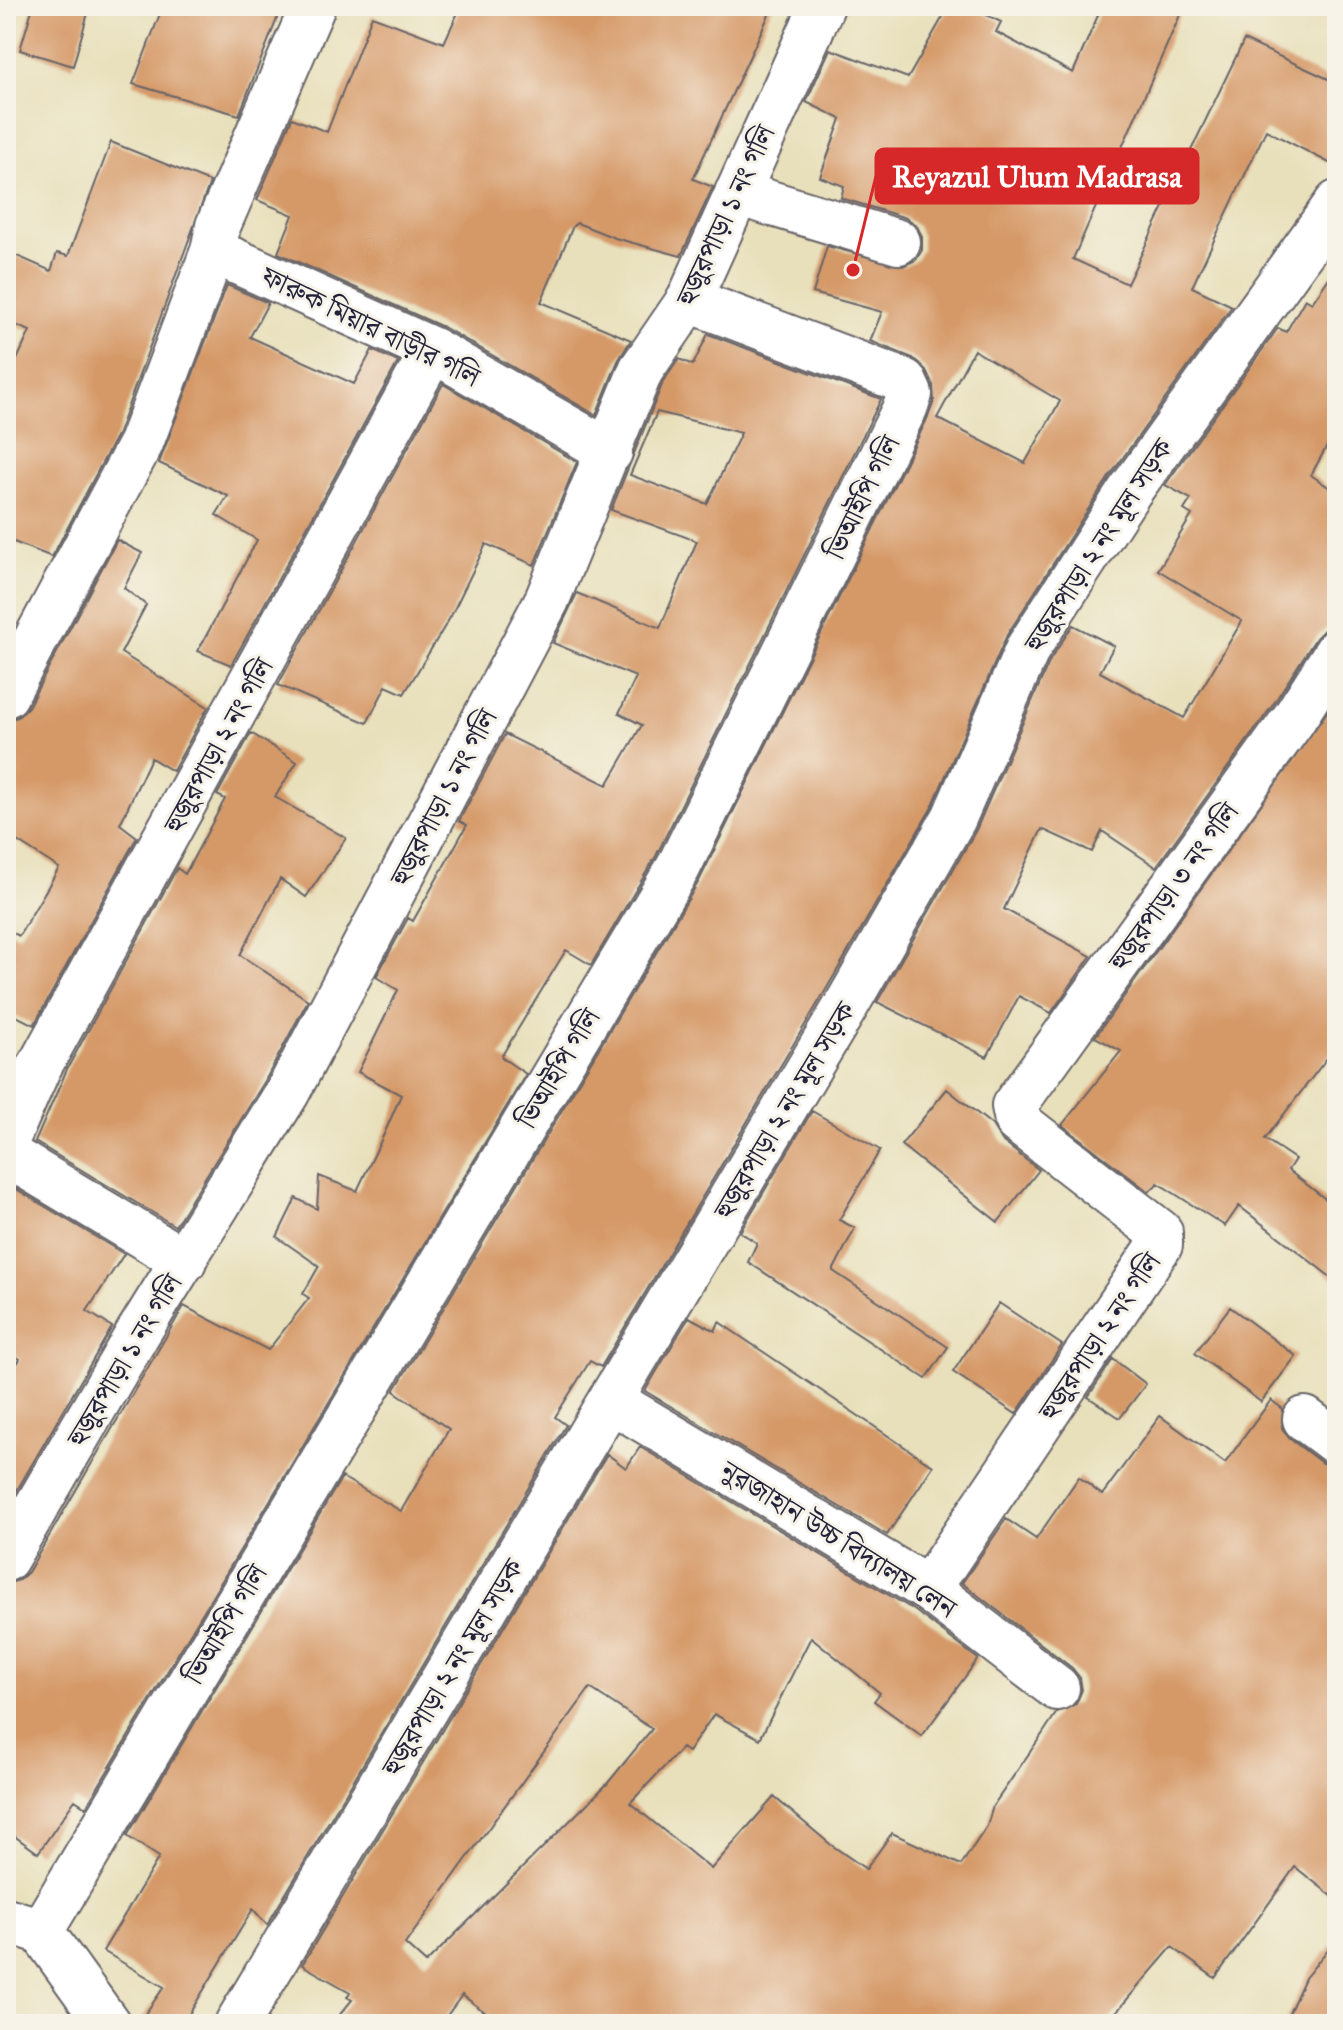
<svg xmlns="http://www.w3.org/2000/svg" width="1343" height="2030" viewBox="0 0 1343 2030" font-family="'IM FELL Great Primer','Noto Serif Bengali',serif">
	<rect width="100%" height="100%" fill="#f7f3e8"/>
	<filter id="ink" filterUnits="userSpaceOnUse"><feTurbulence type="fractalNoise" baseFrequency=".0125" numOctaves="2"/><feDisplacementMap in="SourceGraphic" scale="16" xChannelSelector="R" yChannelSelector="G"/><feConvolveMatrix kernelMatrix="1 2 1 2 8 2 1 2 1" color-interpolation-filters="sRGB"/></filter>
	<filter id="wash" filterUnits="userSpaceOnUse"><feTurbulence type="fractalNoise" baseFrequency=".006" numOctaves="4" result="noise"/><feDisplacementMap in="SourceGraphic" scale="32" xChannelSelector="R" yChannelSelector="G"/><feGaussianBlur stdDeviation="1.8" result="paint"/><feColorMatrix in="noise" values="0 0 0 0 0 0 0 0 0 0 0 0 0 0 0 0 0 1.4 0 .05"/><feComposite in="paint" operator="in"/></filter>
	<g filter="url(#wash)">
		<rect width="100%" height="100%" fill="#e8e0bb"/>
		<g id="blocks">
			<path fill="#d59967" fill-rule="evenodd" d="M 33,6 L 90,6 L 73,66 L 20,50 Z
				M 163,6 L 282,6 L 239,115 L 133,84 Z
				M 461,6 L 773,6 L 693,179 L 713,187 L 681,256 L 615,238 L 577,223 L 573,226 L 541,302 L 631,340 L 618,361 L 596,415 L 443,327 L 278,253 L 293,215 L 257,200 L 292,118 L 327,132 L 372,16 L 444,43 Z
				M 949,6 L 968,6 L 1001,22 L 996,32 L 1073,73 L 1102,6 L 1184,6 L 1073,259 L 1127,284 L 1244,40 L 1337,83 L 1337,167 L 1266,130 L 1192,287 L 1232,306 L 1109,477 L 1007,635 L 932,807 L 824,993 L 601,1367 L 590,1361 L 555,1417 L 566,1425 L 267,1925 L 253,1909 L 183,2024 L 138,2024 L 164,1987 L 103,1951 L 159,1857 L 127,1836 L 342,1477 L 401,1511 L 449,1429 L 394,1391 L 699,881 L 928,417 L 934,401 L 933,385 L 926,370 L 913,358 L 870,341 L 882,312 L 813,293 L 827,246 L 903,266 L 916,260 L 922,250 L 922,237 L 917,226 L 906,218 L 841,198 L 844,186 L 820,177 L 841,119 L 806,102 L 830,49 L 908,78 ZM 974,350 L 1060,401 L 1025,463 L 937,418 Z
				M 111,142 L 210,182 L 118,433 L 52,557 L 6,539 L 6,384 L 30,331 L 6,321 L 6,251 L 51,271 L 57,253 L 68,256 Z
				M 1337,266 L 1337,428 L 1311,475 L 1337,493 L 1337,626 L 1325,629 L 1316,638 L 1272,706 L 1156,867 L 1102,831 L 1092,852 L 1042,829 L 1004,909 L 1091,956 L 1051,1013 L 1019,996 L 987,1057 L 877,1002 L 976,830 L 1050,660 L 1073,625 L 1114,646 L 1100,672 L 1184,718 L 1242,621 L 1158,570 L 1192,515 L 1184,510 L 1191,499 L 1165,485 L 1278,328 L 1286,332 L 1305,299 L 1312,303 Z
				M 227,285 L 268,303 L 250,337 L 354,384 L 372,350 L 398,362 L 231,665 L 198,651 L 257,540 L 216,515 L 228,496 L 159,463 Z
				M 708,334 L 881,399 L 656,856 L 591,965 L 566,950 L 501,1057 L 526,1074 L 86,1807 L 75,1800 L 38,1853 L 6,1830 L 6,1584 L 19,1580 L 28,1572 L 184,1306 L 268,1350 L 309,1298 L 303,1294 L 319,1266 L 277,1237 L 296,1198 L 317,1209 L 319,1176 L 357,1191 L 385,1132 L 401,1095 L 358,1072 L 398,990 L 376,977 L 408,918 L 413,921 L 467,825 L 459,821 L 505,734 L 607,785 L 642,725 L 619,713 L 636,677 L 553,643 L 577,593 L 660,628 L 697,541 L 611,510 L 663,382 L 679,359 L 693,365 ZM 657,412 L 741,433 L 707,504 L 630,475 Z
				M 443,384 L 577,462 L 534,565 L 486,544 L 451,616 L 404,694 L 386,686 L 367,723 L 278,685 Z
				M 117,540 L 142,553 L 124,588 L 146,605 L 121,653 L 208,707 L 173,771 L 151,758 L 120,824 L 137,837 L 34,1025 L 6,1011 L 6,929 L 19,936 L 59,868 L 6,834 L 6,720 L 18,717 L 28,707 Z
				M 1337,698 L 1337,1045 L 1265,1139 L 1295,1159 L 1288,1170 L 1337,1208 L 1337,1282 L 1239,1206 L 1225,1226 L 1158,1183 L 1149,1192 L 1062,1125 L 1121,1051 L 1095,1037 Z
				M 251,733 L 297,762 L 275,797 L 346,838 L 306,897 L 280,879 L 240,955 L 308,1000 L 265,1081 L 175,1226 L 35,1142 L 67,1069 L 177,868 L 185,874 L 225,799 L 217,795 Z
				M 947,1089 L 992,1125 L 1002,1141 L 1039,1170 L 998,1222 L 901,1145 Z
				M 812,1111 L 880,1150 L 839,1220 L 855,1228 L 833,1271 L 948,1347 L 926,1379 L 748,1262 L 757,1243 L 740,1232 Z
				M 6,1183 L 124,1254 L 87,1311 L 112,1327 L 6,1509 L 6,1381 L 20,1359 L 6,1350 Z
				M 999,1303 L 1062,1345 L 1016,1414 L 953,1372 Z
				M 1230,1307 L 1296,1356 L 1261,1402 L 1195,1353 Z
				M 689,1317 L 715,1331 L 719,1322 L 933,1466 L 887,1535 L 645,1391 Z
				M 1113,1359 L 1146,1384 L 1120,1418 L 1088,1397 Z
				M 1271,1400 L 1283,1409 L 1282,1428 L 1289,1438 L 1322,1463 L 1337,1468 L 1337,1900 L 1295,1867 L 1215,1978 L 1172,1947 L 1106,2024 L 501,2024 L 462,1995 L 441,2024 L 332,2024 L 352,2000 L 347,1997 L 350,1992 L 302,1965 L 607,1454 L 626,1468 L 640,1447 L 914,1610 L 978,1659 L 922,1736 L 874,1701 L 880,1693 L 811,1637 L 760,1739 L 714,1714 L 688,1752 L 682,1748 L 630,1803 L 711,1869 L 774,1797 L 830,1844 L 866,1869 L 892,1833 L 961,1865 L 987,1826 L 993,1806 L 1043,1733 L 1057,1712 L 1076,1704 L 1082,1690 L 1080,1678 L 1072,1668 L 962,1583 L 1006,1519 L 1036,1539 L 1079,1477 L 1102,1495 L 1160,1416 L 1225,1463 ZM 590,1688 L 652,1729 L 607,1784 L 426,1963 L 405,1944 Z
				M 1337,1938 L 1337,2003 L 1321,2024 L 1284,2024 L 1305,1978 Z"/>
		</g>
	</g>
	<g filter="url(#ink)">
		<use href="#blocks" fill-opacity="0" stroke="#676468" stroke-width="2"/>
		<g fill="none" stroke-linecap="round" stroke-linejoin="round">
			<g stroke="#676468" stroke-width="48">
				<path id="minor" d="M 737,193 L 898,242
					M 213,251 L 433,350 L 610,452
					M 6,695 L 141,443 L 213,251 L 218,226 L 313,6
					M 6,1142 L 38,1069 L 433,350
					M 6,1154 L 184,1261
					M 612,1401 L 928,1589 L 1057,1688
					M 1305,1419 L 1337,1443
					M 6,1559 L 138,1333 L 287,1093 L 547,600 L 641,370 L 689,300 L 822,6
					M 928,1589 L 1160,1245 L 1160,1232 L 1017,1121 L 1014,1106 L 1293,720 L 1337,651
					M 6,1920 L 41,1931 L 108,2024
					M 41,1931 L 678,868 L 905,408 L 910,394 L 904,381 L 689,300
					M 237,2024 L 846,1006 L 954,818 L 1028,648 L 1129,492 L 1337,203"/>
			</g>
			<use href="#minor" stroke="#fff" stroke-width="44"/>
		</g>
	</g>
	<g text-anchor="middle" stroke-width="6" stroke-linejoin="round" paint-order="stroke">
		<g font-size="28" fill="#22223b" stroke="#f7f3e8">
			<text transform="translate(725 215) rotate(-65)" y="10">হুজুরপাড়া ১ নং গলি</text>
			<text transform="translate(371 326) rotate(26)" y="10">ফারুক মিয়ার বাড়ীর গলি</text>
			<text transform="translate(862 497) rotate(-64)" y="10">ভিআইপি গলি</text>
			<text transform="translate(1098 545) rotate(-57)" y="10">হুজুরপাড়া ২ নং মূল সড়ক</text>
			<text transform="translate(218 745) rotate(-61)" y="10">হুজুরপাড়া ২ নং গলি</text>
			<text transform="translate(443 797) rotate(-62)" y="10">হুজুরপাড়া ১ নং গলি</text>
			<text transform="translate(1173 886) rotate(-54)" y="10">হুজুরপাড়া ৩ নং গলি</text>
			<text transform="translate(558 1068) rotate(-59)" y="10">ভিআইপি গলি</text>
			<text transform="translate(784 1110) rotate(-59)" y="10">হুজুরপাড়া ২ নং মূল সড়ক</text>
			<text transform="translate(1099 1336) rotate(-56)" y="10">হুজুরপাড়া ২ নং গলি</text>
			<text transform="translate(124 1360) rotate(-59)" y="10">হুজুরপাড়া ১ নং গলি</text>
			<text transform="translate(839 1539) rotate(32)" y="10">নুরজাহান উচ্চ বিদ্যালয় লেন</text>
			<text transform="translate(225 1624) rotate(-59)" y="10">ভিআইপি গলি</text>
			<text transform="translate(452 1667) rotate(-59)" y="10">হুজুরপাড়া ২ নং মূল সড়ক</text>
		</g>
	</g>
	<path fill="none" stroke="#d62828" stroke-width="3" d="M853 270L876 176"/>
	<circle fill="#d62828" stroke="#f7f3e8" stroke-width="3" cx="853" cy="270" r="8"/>
	<rect fill="#d62828" stroke="#d62828" stroke-width="3" x="876" y="149" width="322" height="54" rx="8"/>
	<g font-size="30" text-anchor="middle" font-weight="bold" fill="#fff">
		<text x="1037" y="187">Reyazul Ulum Madrasa</text>
	</g>
	<rect width="1343" height="2030" fill="none" stroke="#f7f3e8" stroke-width="32"/>
</svg>
